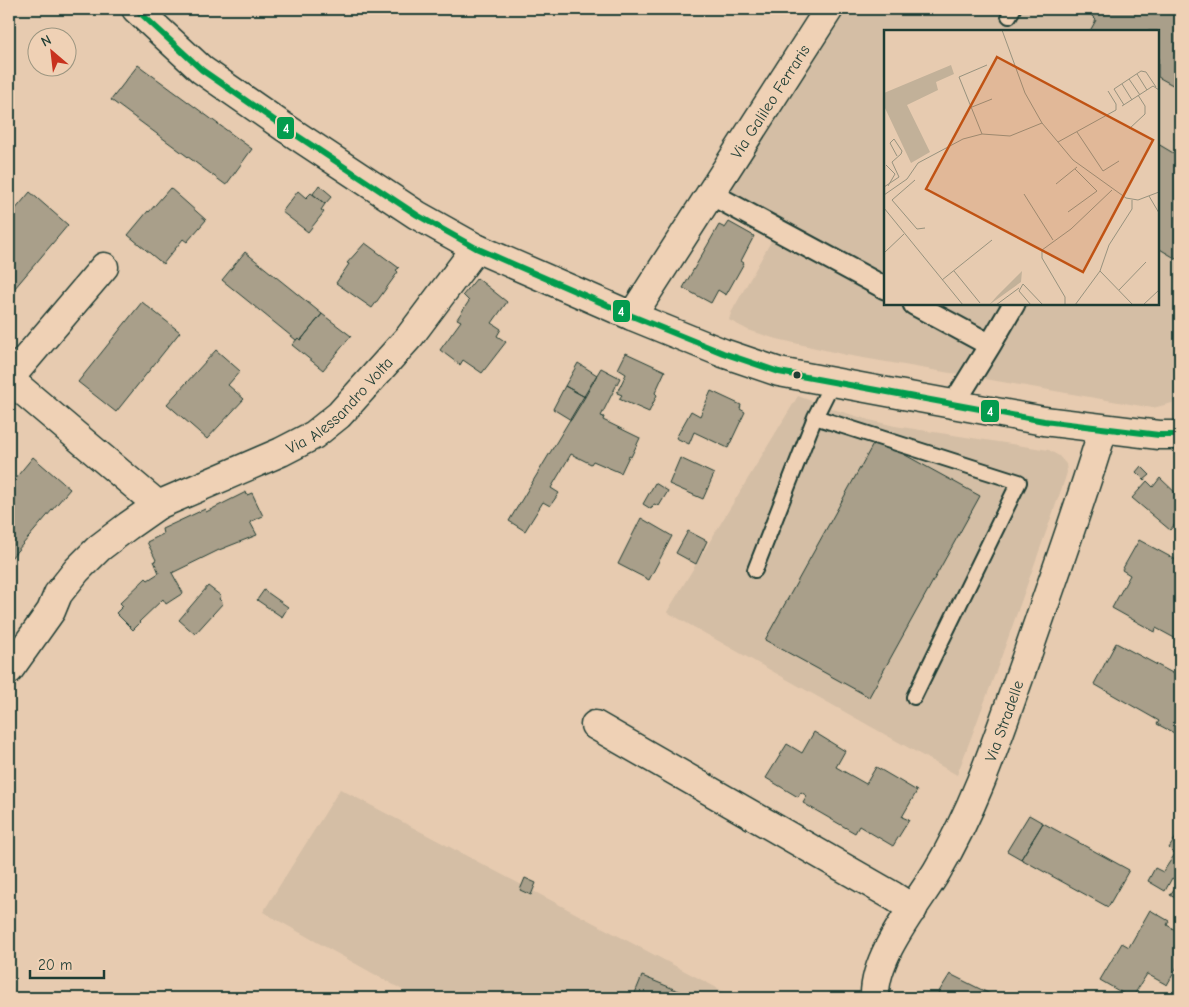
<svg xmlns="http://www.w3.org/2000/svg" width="1189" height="1007" viewBox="0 0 1189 1007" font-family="'Comic Neue',sans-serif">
	<rect width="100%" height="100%" fill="#e7cbb0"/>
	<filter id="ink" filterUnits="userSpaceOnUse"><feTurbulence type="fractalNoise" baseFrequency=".02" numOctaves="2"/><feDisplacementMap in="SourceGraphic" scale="10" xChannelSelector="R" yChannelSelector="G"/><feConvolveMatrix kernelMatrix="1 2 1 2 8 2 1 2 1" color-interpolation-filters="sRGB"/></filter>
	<g filter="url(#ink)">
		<path fill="#d4bea5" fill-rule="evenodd" d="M 839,9 L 1180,9 L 1180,399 L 1172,403 L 1153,408 L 846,355 L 773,338 L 748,330 L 729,320 L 731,313 L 779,227 L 728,191 ZM 885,31 L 1158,31 L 1158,304 L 885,304 Z
			M 798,396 L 833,409 L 869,420 L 895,426 L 1049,450 L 1059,456 L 1066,464 L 1067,472 L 1065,479 L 998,666 L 957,775 L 667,612 Z
			M 340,789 L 736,998 L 417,998 L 263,912 Z"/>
		<path fill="#a99f8a" stroke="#1f3d34" d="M 1085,9 L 1180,9 L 1180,89 L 1158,77 L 1158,31 L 1090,31 L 1096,20 Z
			M 138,65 L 252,149 L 226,185 L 111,100 Z
			M 1158,144 L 1180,157 L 1180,261 L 1158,248 Z
			M 319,185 L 332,196 L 325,204 L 313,194 Z
			M 170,188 L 206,220 L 187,242 L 183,239 L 163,264 L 128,235 L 148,211 L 149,212 Z
			M 298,191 L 306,198 L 311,193 L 325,204 L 321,210 L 324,212 L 308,232 L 282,212 Z
			M 30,192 L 68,225 L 9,295 L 9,217 Z
			M 729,222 L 754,236 L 741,261 L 744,263 L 726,295 L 718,290 L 711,303 L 683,288 L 719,225 L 725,228 Z
			M 365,243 L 399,268 L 396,270 L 398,272 L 372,308 L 336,283 L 349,264 L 347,263 Z
			M 245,252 L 322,314 L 301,340 L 298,338 L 296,340 L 222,280 Z
			M 477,278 L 507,302 L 492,323 L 501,329 L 497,336 L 506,342 L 482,373 L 463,360 L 460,365 L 440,350 L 461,321 L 457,319 L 469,301 L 463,295 Z
			M 142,302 L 180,332 L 116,412 L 78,382 Z
			M 322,314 L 351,336 L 323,370 L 292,345 L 298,338 L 301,340 Z
			M 216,350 L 240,371 L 228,385 L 244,399 L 207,439 L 167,404 Z
			M 626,353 L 665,371 L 655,393 L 657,395 L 649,412 L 619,399 L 622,395 L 617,393 L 626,374 L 618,369 Z
			M 578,363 L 597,375 L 585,397 L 565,386 Z
			M 601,368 L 620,378 L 601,416 L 604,417 L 603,420 L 640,438 L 631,457 L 629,456 L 621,473 L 593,461 L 591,464 L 571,454 L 551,488 L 559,493 L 550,506 L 543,502 L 525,531 L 509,521 Z
			M 565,386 L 585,397 L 571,420 L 553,409 Z
			M 711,391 L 741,405 L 740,409 L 745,412 L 728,448 L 694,432 L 689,444 L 676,438 L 691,411 L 700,416 Z
			M 876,439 L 980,496 L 869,697 L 765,640 Z
			M 33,457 L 70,489 L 11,558 L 9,557 L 9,486 Z
			M 680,458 L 714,474 L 703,499 L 669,484 Z
			M 1141,466 L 1150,475 L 1144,480 L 1136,472 Z
			M 1160,478 L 1180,497 L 1180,518 L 1170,530 L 1132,498 L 1147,481 L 1153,487 Z
			M 655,483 L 668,491 L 659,506 L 654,504 L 651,509 L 643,504 Z
			M 246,492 L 247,495 L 252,493 L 263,516 L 250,522 L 257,535 L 219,550 L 172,573 L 183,593 L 166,604 L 163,599 L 139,622 L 140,623 L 133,630 L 116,613 L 123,606 L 120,603 L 146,578 L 148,580 L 159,573 L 154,561 L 156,560 L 147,542 L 163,534 L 162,529 L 205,509 L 206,512 Z
			M 641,518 L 672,536 L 649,580 L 618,564 Z
			M 688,531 L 707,541 L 696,564 L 676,553 Z
			M 1139,540 L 1178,561 L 1180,558 L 1180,641 L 1156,628 L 1155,632 L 1112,608 L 1130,575 L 1122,570 Z
			M 208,586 L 221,596 L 219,599 L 223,603 L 195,634 L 179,620 Z
			M 264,590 L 288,607 L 282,617 L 257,600 Z
			M 1116,643 L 1180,677 L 1180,731 L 1178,735 L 1157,724 L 1159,721 L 1094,684 Z
			M 814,732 L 845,751 L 836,767 L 866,784 L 876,767 L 917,791 L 902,817 L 909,820 L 893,846 L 859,826 L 855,833 L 803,803 L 807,796 L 801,792 L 798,797 L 766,778 L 787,744 L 802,753 Z
			M 1029,815 L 1043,823 L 1021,859 L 1007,851 Z
			M 1043,823 L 1129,870 L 1108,907 L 1021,859 Z
			M 1180,831 L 1180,901 L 1170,895 L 1179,882 L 1172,878 L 1165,891 L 1148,881 L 1155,868 L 1163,872 L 1175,854 L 1169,848 Z
			M 525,878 L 536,883 L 531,895 L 520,890 Z
			M 1150,910 L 1169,921 L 1167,925 L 1180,933 L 1180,962 L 1167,985 L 1147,974 L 1132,998 L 1131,998 L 1100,980 L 1122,943 L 1129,947 Z
			M 950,974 L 998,998 L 935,998 Z
			M 642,976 L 696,998 L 633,998 Z"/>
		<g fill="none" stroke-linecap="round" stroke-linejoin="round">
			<g stroke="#1f3d34" stroke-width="18">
				<path id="service" d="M 1009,16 L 1013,9
					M 815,417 L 1019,482 L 914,697
					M 755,570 L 815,417 L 832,383"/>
			</g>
			<g stroke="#1f3d34" stroke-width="25">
				<path id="pedestrian" d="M 711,194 L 885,288
					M 914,304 L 990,345 L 1014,304
					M 953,405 L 990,345"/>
			</g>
			<g stroke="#1f3d34" stroke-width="31">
				<g id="minor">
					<path d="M 136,9 L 202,70 L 284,127 L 417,215 L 476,248 L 632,316 L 723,353 L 779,372 L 1044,421 L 1159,435 L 1180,435"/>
					<path id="s1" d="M 632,316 L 829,9"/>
					<path d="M 9,379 L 158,505"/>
					<path d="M 9,379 L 104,267"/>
					<path id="s2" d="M 9,670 L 51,611 L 58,594 L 77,570 L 99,548 L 128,526 L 158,505 L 281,452 L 314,435 L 339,415 L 410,336 L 476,248"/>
					<path d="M 595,725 L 893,896 L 913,909"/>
					<path id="s3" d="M 875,998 C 873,956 916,906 937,871 C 977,804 1000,731 1026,658 C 1052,582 1080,506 1103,429"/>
				</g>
			</g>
			<use href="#service" stroke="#efd1b5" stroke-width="14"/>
			<use href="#pedestrian" stroke="#efd1b5" stroke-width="21"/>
			<use href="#minor" stroke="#efd1b5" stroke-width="28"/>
			<g stroke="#efd1b5" stroke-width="10">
				<path id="bus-1" d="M 136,9 L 202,70 L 284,127 L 417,215 L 476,248 L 632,316 L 723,353 L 779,372 L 1044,421 L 1159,435 L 1180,435"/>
			</g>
			<use href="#bus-1" stroke="#039c4e" stroke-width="6"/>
		</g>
	</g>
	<circle fill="#1f3d34" stroke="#efd1b5" stroke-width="2" cx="797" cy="375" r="4.5"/>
	<g text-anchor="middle" stroke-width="4.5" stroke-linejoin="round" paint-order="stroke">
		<g font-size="16" fill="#1f3d34" stroke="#efd1b5">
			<text dy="6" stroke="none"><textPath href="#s1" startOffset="255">Via Galileo Ferraris</textPath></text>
			<text dy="6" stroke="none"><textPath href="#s2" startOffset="435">Via Alessandro Volta</textPath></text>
			<text dy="6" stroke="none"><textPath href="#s3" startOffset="308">Via Stradelle</textPath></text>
		</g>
	</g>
	<g transform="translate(884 30)">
		<rect width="275" height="275" fill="#e7cbb0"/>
		<path d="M 67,35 L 70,44 L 52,52 L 54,60 L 23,75 L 46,122 L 27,133 L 0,76 L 0,63 ZM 138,241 L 137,252 L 105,275 L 113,266 Z" fill="#c2b199"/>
		<path fill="none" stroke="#97927e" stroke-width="1" d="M 118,0 L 141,63 L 158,93 L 189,130 L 242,168 L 254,170 L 275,162M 253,44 L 263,60M 245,49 L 256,65M 238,54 L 248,70M 240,75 L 230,59 L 257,41 L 262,42 L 272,57M 238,76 L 269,56 L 275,60M 88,77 L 108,69M 245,99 L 261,84 L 261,76 L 254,65M 193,102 L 219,141 L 235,131M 98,104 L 75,47 L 103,35M 174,112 L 232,80 L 232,74 L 224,61M 2,135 L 11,144 L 4,156M 31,150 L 8,170 L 33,199 L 41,198M 172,154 L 193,137M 0,157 L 15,147 L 8,132 L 17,124 L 18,121 L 10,109 L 6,113 L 13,126M 140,164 L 169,210M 0,165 L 23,149 L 34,133 L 79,109 L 98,104 L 126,106 L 158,93M 265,166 L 275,183M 0,178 L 79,275M 184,182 L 213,161 L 191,139M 0,223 L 20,204M 70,241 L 96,273M 216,241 L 249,275M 58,250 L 108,210M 235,260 L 262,232M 112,275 L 135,258M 147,275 L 135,261 L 139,254 L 159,275M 181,275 L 181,267 L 158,228 L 158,220 L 187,199 L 228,160M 191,275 L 216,241 L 225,215 L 248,179 L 248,170M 259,275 L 275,260"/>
		<path fill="#c05314" fill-opacity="0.15" stroke="#c05314" stroke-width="2.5" d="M 113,27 L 269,110 L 199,242 L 42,159 Z"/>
		<rect width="275" height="275" fill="none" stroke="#1f3d34" stroke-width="2.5"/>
	</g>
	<g stroke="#efd1b5" stroke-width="2">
		<rect x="276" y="116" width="19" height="24" rx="5" fill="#039c4e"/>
		<rect x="612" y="299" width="19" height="24" rx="5" fill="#039c4e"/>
		<rect x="980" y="399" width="20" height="24" rx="5" fill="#039c4e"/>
	</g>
	<g font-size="14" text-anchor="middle" font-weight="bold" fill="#fff">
		<text x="286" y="133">4</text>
		<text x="621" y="316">4</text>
		<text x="990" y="416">4</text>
	</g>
	<rect width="1189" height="1007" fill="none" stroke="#efd1b5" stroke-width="30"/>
	<rect x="15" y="15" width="1159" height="977" fill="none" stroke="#1f3d34" stroke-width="2" filter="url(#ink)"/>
	<g transform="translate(52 52) rotate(332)"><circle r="24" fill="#efd1b5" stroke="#9c9681"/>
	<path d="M0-4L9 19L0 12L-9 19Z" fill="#c8321e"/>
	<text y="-8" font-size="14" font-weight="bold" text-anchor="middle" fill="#1f3d34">N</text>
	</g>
	<path d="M30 970v8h74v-8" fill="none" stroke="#1f3d34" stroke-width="2.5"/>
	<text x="38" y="970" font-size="15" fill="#1f3d34" stroke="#efd1b5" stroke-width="4" paint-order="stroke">20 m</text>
</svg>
